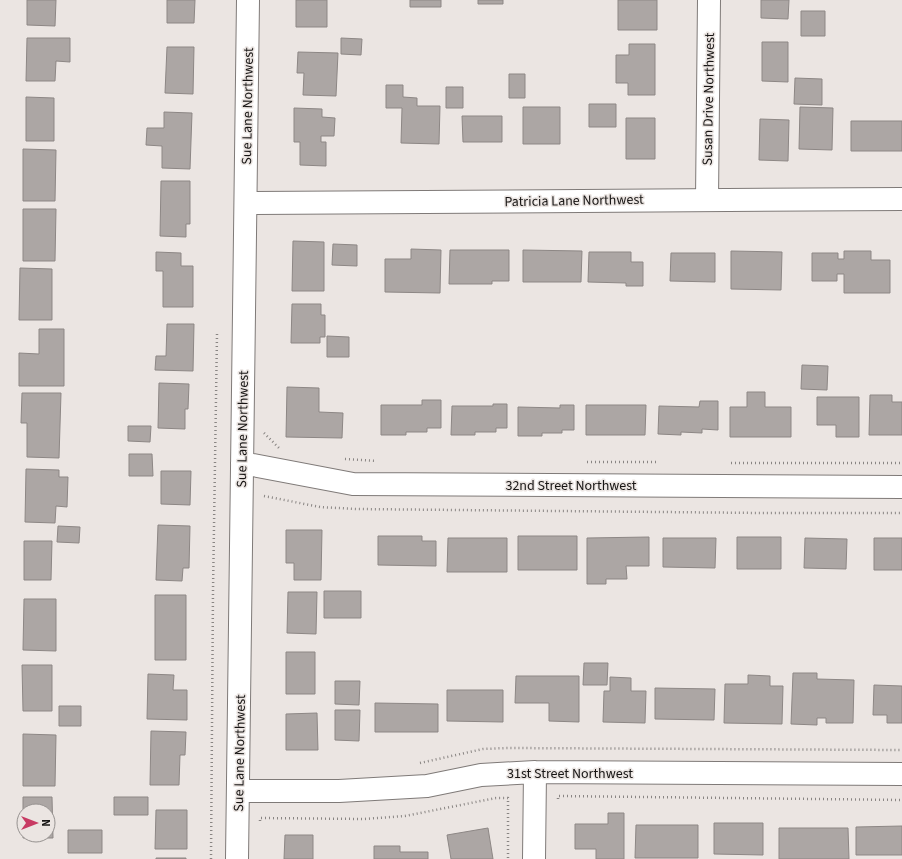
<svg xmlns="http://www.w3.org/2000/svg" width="902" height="859" viewBox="0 0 902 859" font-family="'Source Sans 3',sans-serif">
	<rect width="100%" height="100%" fill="#ebe5e2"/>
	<path fill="#aca6a4" stroke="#8d8785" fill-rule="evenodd" d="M 27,0 L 56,0 L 55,26 L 27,25 Z
		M 167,0 L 195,0 L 194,23 L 167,23 Z
		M 296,0 L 327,0 L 327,27 L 296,27 Z
		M 410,0 L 441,0 L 441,7 L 410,7 Z
		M 478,0 L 503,0 L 503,4 L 478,4 Z
		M 618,0 L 657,0 L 657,30 L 618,30 Z
		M 761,0 L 789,0 L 788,19 L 761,18 Z
		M 801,11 L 825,11 L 825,36 L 801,36 Z
		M 27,38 L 70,38 L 70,62 L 56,61 L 55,81 L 26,81 Z
		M 341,38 L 362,39 L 361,55 L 341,54 Z
		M 762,42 L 788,42 L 788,82 L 762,81 Z
		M 629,44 L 655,44 L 655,95 L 628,95 L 628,83 L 616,83 L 616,55 L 629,55 Z
		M 167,47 L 194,47 L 193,94 L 165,93 Z
		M 298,52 L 338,53 L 336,96 L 303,95 L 304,73 L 297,73 Z
		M 509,74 L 525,74 L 525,98 L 509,98 Z
		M 795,78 L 822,79 L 822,105 L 794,104 Z
		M 386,85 L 403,85 L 403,97 L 417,98 L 417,106 L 440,106 L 439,144 L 401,143 L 402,108 L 386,108 Z
		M 446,87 L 463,87 L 463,108 L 446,108 Z
		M 26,97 L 54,98 L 54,141 L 26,141 Z
		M 589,104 L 616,104 L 616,127 L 589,127 Z
		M 523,107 L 560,107 L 560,144 L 523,144 Z
		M 800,107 L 833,108 L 832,150 L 799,149 Z
		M 294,108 L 322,109 L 322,117 L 335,118 L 334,136 L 321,136 L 321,142 L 326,142 L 326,166 L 300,165 L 300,142 L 294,142 Z
		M 164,112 L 192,113 L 190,169 L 162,168 L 162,146 L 146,145 L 147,128 L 164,128 Z
		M 462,116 L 502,116 L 502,142 L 463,142 Z
		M 626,118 L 655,118 L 655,159 L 626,159 Z
		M 760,119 L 789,120 L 788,161 L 759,160 Z
		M 851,121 L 902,121 L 902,151 L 851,151 Z
		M 23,149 L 56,150 L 55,201 L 23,201 Z
		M 161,181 L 190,181 L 190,224 L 186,224 L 186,237 L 160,236 Z
		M 23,209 L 56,209 L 55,261 L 23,261 Z
		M 293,241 L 324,242 L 324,291 L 292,291 Z
		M 333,244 L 357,245 L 357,266 L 332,265 Z
		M 411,249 L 441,250 L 440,293 L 385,292 L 385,259 L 411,259 Z
		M 450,250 L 509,250 L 509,281 L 492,281 L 492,284 L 449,284 Z
		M 523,250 L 582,251 L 581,282 L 523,282 Z
		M 731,251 L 782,252 L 781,290 L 731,289 Z
		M 844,251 L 871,251 L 871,260 L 890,260 L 890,293 L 844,293 L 844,274 L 837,274 L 837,281 L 812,281 L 812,253 L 838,253 L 838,259 L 844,259 Z
		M 156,252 L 181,253 L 181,266 L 193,266 L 193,307 L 163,307 L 163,271 L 156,271 Z
		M 589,252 L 631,252 L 631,262 L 643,262 L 643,286 L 626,286 L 626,283 L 588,282 Z
		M 671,253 L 715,253 L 715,282 L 670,281 Z
		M 20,268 L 52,269 L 52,320 L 19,320 Z
		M 292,304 L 321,304 L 321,315 L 325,315 L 325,337 L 320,337 L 320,343 L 291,343 Z
		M 167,324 L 194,324 L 193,371 L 155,370 L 156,356 L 166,356 Z
		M 39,329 L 64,329 L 64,386 L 19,386 L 19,353 L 39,354 Z
		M 327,336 L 349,337 L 349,357 L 327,357 Z
		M 802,365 L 828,366 L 827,390 L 801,389 Z
		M 159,383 L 189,384 L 188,409 L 185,409 L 185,429 L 158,428 Z
		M 287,387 L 319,388 L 319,412 L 343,413 L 342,438 L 286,437 Z
		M 747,392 L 765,392 L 765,407 L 791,407 L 791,437 L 730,437 L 730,407 L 747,407 Z
		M 22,393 L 61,393 L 59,458 L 27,457 L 27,423 L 21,423 Z
		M 870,395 L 892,395 L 892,402 L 902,402 L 902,435 L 869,435 Z
		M 817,397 L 859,397 L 859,437 L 836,437 L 836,425 L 817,425 Z
		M 422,400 L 441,400 L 441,428 L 427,428 L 427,432 L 406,432 L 406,435 L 381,435 L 381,405 L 422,405 Z
		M 700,401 L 718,401 L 718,430 L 702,429 L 702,433 L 681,432 L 681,435 L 658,434 L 659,406 L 699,407 Z
		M 493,404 L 507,404 L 507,428 L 496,428 L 496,432 L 475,432 L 475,435 L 451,435 L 452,406 L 493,406 Z
		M 560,405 L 574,405 L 574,430 L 562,430 L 562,433 L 542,433 L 542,436 L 518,436 L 518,407 L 560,408 Z
		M 586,405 L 646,405 L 645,435 L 586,435 Z
		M 128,426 L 151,426 L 150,442 L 128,441 Z
		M 129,454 L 152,454 L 153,476 L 129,476 Z
		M 26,469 L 59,470 L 59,477 L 68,477 L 67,507 L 56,506 L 55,523 L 25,522 Z
		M 161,471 L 191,471 L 190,505 L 161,504 Z
		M 158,525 L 190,526 L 189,568 L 183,568 L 182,581 L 156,580 Z
		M 58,526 L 80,527 L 79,543 L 57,542 Z
		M 286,530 L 322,530 L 321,580 L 294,580 L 294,563 L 286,563 Z
		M 378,536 L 422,536 L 422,541 L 436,541 L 436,566 L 378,565 Z
		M 518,536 L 577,536 L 577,570 L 518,570 Z
		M 649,537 L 649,566 L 626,566 L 627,579 L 606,579 L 606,584 L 587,584 L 587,538 Z
		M 737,537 L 781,537 L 781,569 L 737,569 Z
		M 448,538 L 507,538 L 507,572 L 447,572 Z
		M 663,538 L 716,538 L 715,568 L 663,567 Z
		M 805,538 L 847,539 L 846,569 L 804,568 Z
		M 874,538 L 902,538 L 902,570 L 874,570 Z
		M 24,541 L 52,541 L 51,580 L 24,580 Z
		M 324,591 L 361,591 L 361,618 L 324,618 Z
		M 288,592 L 317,592 L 316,634 L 287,633 Z
		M 155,595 L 186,595 L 186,660 L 155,660 Z
		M 24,599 L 56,599 L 56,651 L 23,650 Z
		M 286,652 L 315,652 L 315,694 L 286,694 Z
		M 584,663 L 608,663 L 607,685 L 583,685 Z
		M 22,665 L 52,665 L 52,711 L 23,711 Z
		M 793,673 L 817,673 L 817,679 L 854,680 L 853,723 L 826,723 L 826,718 L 817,718 L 817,725 L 791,724 Z
		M 148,674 L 174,675 L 173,690 L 187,690 L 187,720 L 147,719 Z
		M 748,675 L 770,676 L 770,686 L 783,686 L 782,724 L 724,723 L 725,684 L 748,684 Z
		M 516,676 L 579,676 L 579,722 L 549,721 L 549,703 L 515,703 Z
		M 610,677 L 631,678 L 631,691 L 646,691 L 645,723 L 603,722 L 604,691 L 610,691 Z
		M 335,681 L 360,681 L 359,705 L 335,704 Z
		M 874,685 L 902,686 L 902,723 L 887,723 L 887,715 L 873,715 Z
		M 655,688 L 715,689 L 714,720 L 655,719 Z
		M 447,690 L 503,690 L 503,722 L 447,721 Z
		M 375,703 L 438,704 L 438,732 L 375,732 Z
		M 59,706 L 81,706 L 81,726 L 59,726 Z
		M 335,710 L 360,710 L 359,741 L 335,740 Z
		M 317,713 L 318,750 L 286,750 L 286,714 Z
		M 151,731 L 186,732 L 185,755 L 180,755 L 179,785 L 150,785 Z
		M 23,734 L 56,735 L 55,786 L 23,786 Z
		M 23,797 L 52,797 L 53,838 L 23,838 ZM 24,811 L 48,811 L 48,835 L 24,835 Z
		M 114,797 L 148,797 L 148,815 L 114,815 Z
		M 156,810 L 187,810 L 187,849 L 155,849 Z
		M 608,813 L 624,813 L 624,859 L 596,859 L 596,849 L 575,849 L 575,824 L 608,824 Z
		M 714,823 L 763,823 L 763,855 L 714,854 Z
		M 636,825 L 698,825 L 698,858 L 635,858 Z
		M 902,826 L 902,855 L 856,855 L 856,827 Z
		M 488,828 L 493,859 L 451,859 L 447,835 Z
		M 779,828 L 848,828 L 849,859 L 779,859 Z
		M 68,830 L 102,830 L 102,853 L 68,853 Z
		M 285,835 L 313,835 L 313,859 L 284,859 Z
		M 374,846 L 400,846 L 400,852 L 428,852 L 428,859 L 374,859 Z
		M 156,858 L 186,858 L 186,859 L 156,859 Z"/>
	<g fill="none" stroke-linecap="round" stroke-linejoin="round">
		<g stroke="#7f7a78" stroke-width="24">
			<path id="minor" d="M 707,199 L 709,0
				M 246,203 L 902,199
				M 242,463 L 353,484 L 902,487
				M 238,791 L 339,791 L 427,786 L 481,775 L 535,772 L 902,774
				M 237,859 L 248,0
				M 534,859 L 535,772"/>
		</g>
		<path stroke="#898583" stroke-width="2.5" stroke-dasharray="1 3" stroke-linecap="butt" d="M 264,433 L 279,448
			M 345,459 L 376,461
			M 587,462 L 658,462
			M 731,463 L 902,463
			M 264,496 L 320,507 L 356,509 L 762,513 L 902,513
			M 420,763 L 483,749 L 507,748 L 902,750
			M 558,799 L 558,796 L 902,800
			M 260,821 L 260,818 L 364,819 L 405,816 L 496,798 L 508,798 L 508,859
			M 211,859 L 213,591 L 217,334"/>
		<use href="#minor" stroke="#fff" stroke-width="22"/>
	</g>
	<g text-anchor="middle" stroke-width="3" stroke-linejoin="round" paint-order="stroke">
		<g font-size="14" fill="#171514" stroke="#ebe5e2">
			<text transform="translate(708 99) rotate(-89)" y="5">Susan Drive Northwest</text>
			<text transform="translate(247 106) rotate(-89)" y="5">Sue Lane Northwest</text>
			<text transform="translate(574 200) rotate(-1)" y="5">Patricia Lane Northwest</text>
			<text transform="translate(242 429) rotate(-89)" y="5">Sue Lane Northwest</text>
			<text x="571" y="490">32nd Street Northwest</text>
			<text transform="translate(239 753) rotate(-89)" y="5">Sue Lane Northwest</text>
			<text x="570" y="778">31st Street Northwest</text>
		</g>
	</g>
	<g transform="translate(36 823) rotate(90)"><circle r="19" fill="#ebe5e2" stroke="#969290"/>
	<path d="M0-3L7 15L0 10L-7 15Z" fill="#c83a63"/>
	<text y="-6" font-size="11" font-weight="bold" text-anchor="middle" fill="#171514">N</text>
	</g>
</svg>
